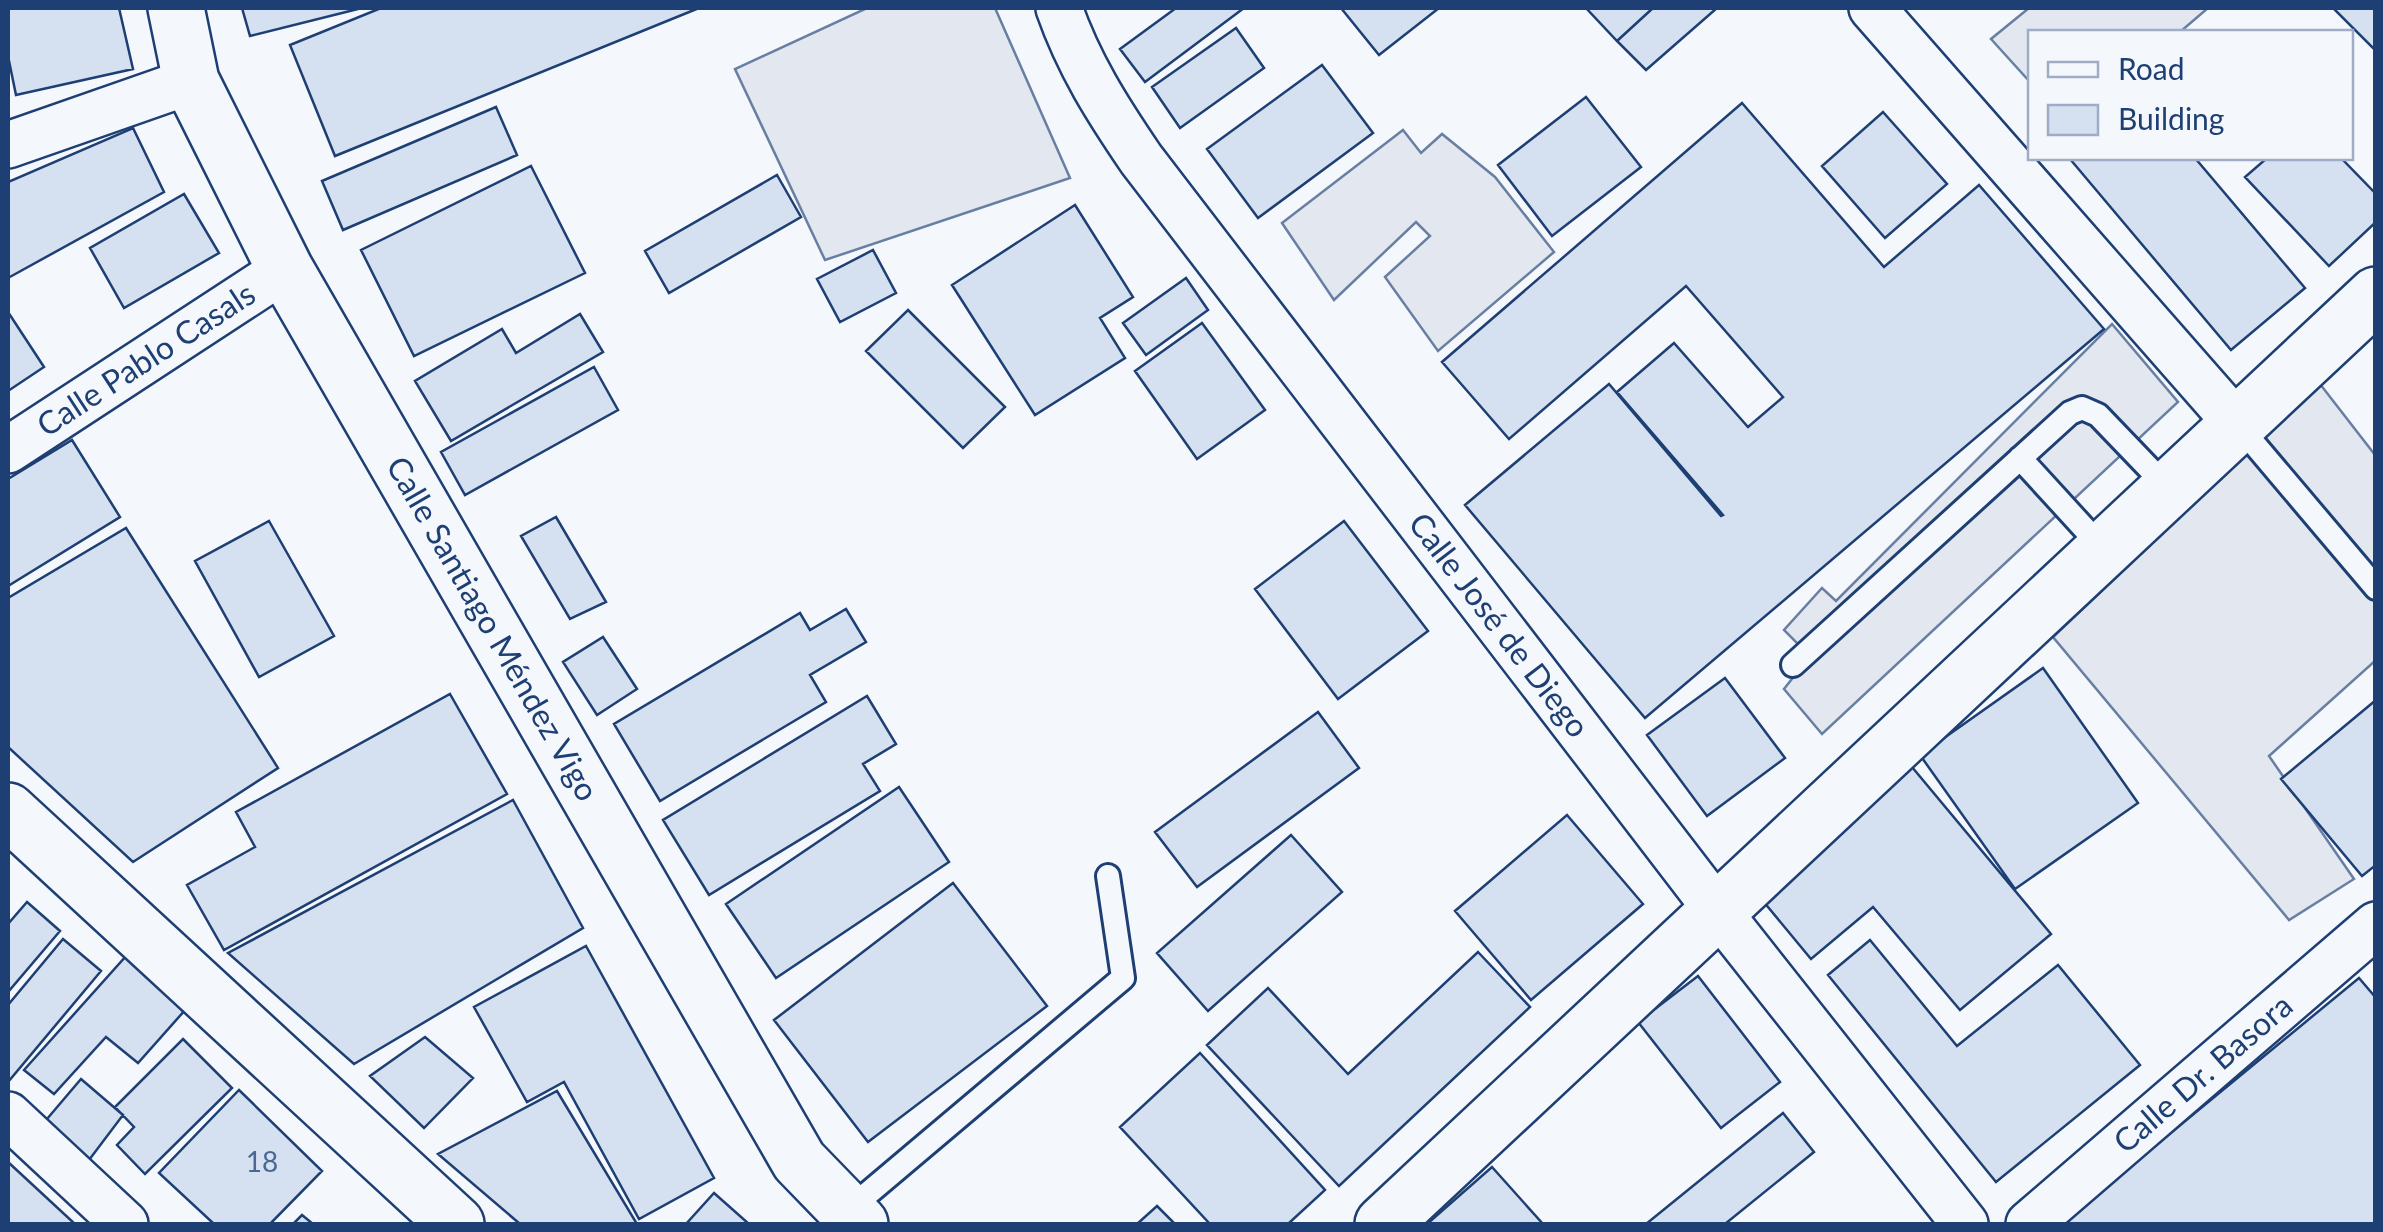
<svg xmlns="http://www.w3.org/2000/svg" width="2383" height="1232" viewBox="0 0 2383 1232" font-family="Lato,sans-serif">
	<rect width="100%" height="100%" fill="#f4f7fb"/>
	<path fill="#e3e8f0" stroke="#687fa3" stroke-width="2.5" d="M 867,8 L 995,8 L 1070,178 L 825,260 L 735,69 Z
		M 2029,8 L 2208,8 L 2180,32 L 2030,32 L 2030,82 L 1991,39 Z
		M 1403,130 L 1421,153 L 1442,134 L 1495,177 L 1554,252 L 1438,351 L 1385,277 L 1430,236 L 1416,222 L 1334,300 L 1282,223 Z
		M 2112,324 L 2178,402 L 1822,734 L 1784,689 L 1810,656 L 1784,630 L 1822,588 L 1836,601 Z
		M 2320,384 L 2375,455 L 2375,661 L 2269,756 L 2354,879 L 2289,920 L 2053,637 Z"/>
	<path fill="#d5e0f0" stroke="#1d3f73" stroke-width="2.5" d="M 8,8 L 119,8 L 133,69 L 16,95 L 8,56 Z
		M 242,8 L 362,8 L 250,36 Z
		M 381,8 L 699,8 L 335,156 L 290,45 Z
		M 1176,8 L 1244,8 L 1145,82 L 1120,49 Z
		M 1341,8 L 1439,8 L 1379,55 Z
		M 1586,8 L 1653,8 L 1617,41 Z
		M 1653,8 L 1717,8 L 1646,70 L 1617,41 Z
		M 2333,8 L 2376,8 L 2376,51 Z
		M 1236,28 L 1264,68 L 1180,128 L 1152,87 Z
		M 1322,65 L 1373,133 L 1258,218 L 1207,149 Z
		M 1586,97 L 1641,167 L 1552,236 L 1498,165 Z
		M 1742,103 L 1884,267 L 1979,185 L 2104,329 L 1645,718 L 1465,505 L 1609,384 L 1721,516 L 1723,515 L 1617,392 L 1674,343 L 1748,427 L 1783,397 L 1686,286 L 1509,439 L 1442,362 Z
		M 496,107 L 517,155 L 343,230 L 322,181 Z
		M 1883,112 L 1947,184 L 1885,238 L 1822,166 Z
		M 133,128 L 164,192 L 8,278 L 8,182 Z
		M 2072,158 L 2195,158 L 2305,288 L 2231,350 L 2070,159 Z
		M 2267,158 L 2341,158 L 2376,194 L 2376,222 L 2329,266 L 2245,177 Z
		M 531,166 L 585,273 L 414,356 L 361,250 Z
		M 777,175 L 801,217 L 669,293 L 645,251 Z
		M 184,194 L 219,253 L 124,308 L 90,248 Z
		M 1075,205 L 1133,297 L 1100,318 L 1125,358 L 1035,415 L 952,285 Z
		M 873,250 L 896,293 L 840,322 L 817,279 Z
		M 1186,278 L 1208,310 L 1146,355 L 1123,323 Z
		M 908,310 L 1005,407 L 963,448 L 866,351 Z
		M 8,312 L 44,367 L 8,391 Z
		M 580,314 L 603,352 L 451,441 L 415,381 L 502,329 L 516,353 Z
		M 1202,323 L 1265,410 L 1197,459 L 1135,371 Z
		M 594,367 L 618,410 L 465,495 L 441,452 Z
		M 72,440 L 120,517 L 8,586 L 8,479 Z
		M 556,517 L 606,602 L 570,619 L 521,536 Z
		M 269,521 L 334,636 L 259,677 L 195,561 Z
		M 1344,521 L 1428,631 L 1338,699 L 1255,589 Z
		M 126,528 L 278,768 L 133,862 L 8,747 L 8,598 Z
		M 846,609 L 866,642 L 810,675 L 826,702 L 660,801 L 614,724 L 800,613 L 810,630 Z
		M 603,637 L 637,689 L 597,715 L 563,662 Z
		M 2043,668 L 2138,803 L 2015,889 L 1920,755 Z
		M 1725,678 L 1785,758 L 1707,816 L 1647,735 Z
		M 450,694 L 507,794 L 224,950 L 187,885 L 255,847 L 236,812 Z
		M 867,696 L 896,744 L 863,764 L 880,791 L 709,895 L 663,820 Z
		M 2376,700 L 2376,865 L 2362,876 L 2281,779 Z
		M 1318,712 L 1359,768 L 1197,887 L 1155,832 Z
		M 1912,767 L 2051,934 L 1960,1010 L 1873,907 L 1811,959 L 1758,895 Z
		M 899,787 L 949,862 L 776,978 L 726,904 Z
		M 513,800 L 583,928 L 354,1064 L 228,953 Z
		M 1567,815 L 1643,904 L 1531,1000 L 1455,911 Z
		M 1291,835 L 1342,892 L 1208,1011 L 1157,953 Z
		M 953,883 L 1047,1006 L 868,1142 L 774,1020 Z
		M 27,902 L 60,931 L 8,992 L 8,924 Z
		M 63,939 L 101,971 L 8,1082 L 8,1005 Z
		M 1870,940 L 1957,1046 L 2058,965 L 2140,1065 L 1996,1182 L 1828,975 Z
		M 586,946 L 714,1178 L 639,1219 L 564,1082 L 527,1102 L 474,1007 Z
		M 1478,952 L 1530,1007 L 1339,1186 L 1207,1045 L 1268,988 L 1348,1074 Z
		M 127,955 L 186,1009 L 138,1063 L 106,1037 L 54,1094 L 24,1070 Z
		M 1698,976 L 1780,1082 L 1721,1128 L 1638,1022 Z
		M 2359,978 L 2376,998 L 2376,1224 L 2060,1224 Z
		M 425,1037 L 473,1078 L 424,1128 L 370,1076 Z
		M 183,1039 L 232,1088 L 145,1174 L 117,1145 L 134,1127 L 115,1107 Z
		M 1200,1053 L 1325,1190 L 1288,1224 L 1210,1224 L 1120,1127 Z
		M 81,1079 L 123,1115 L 86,1164 L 41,1126 Z
		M 239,1090 L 322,1171 L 270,1224 L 214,1224 L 159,1173 Z
		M 557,1091 L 637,1224 L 520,1224 L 438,1154 Z
		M 1783,1113 L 1814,1152 L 1725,1224 L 1646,1224 Z
		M 8,1162 L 75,1224 L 8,1224 Z
		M 1492,1167 L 1543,1224 L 1427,1224 Z
		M 714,1193 L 749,1224 L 686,1224 Z
		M 1157,1206 L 1175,1224 L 1137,1224 Z
		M 302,1215 L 313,1224 L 293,1224 Z"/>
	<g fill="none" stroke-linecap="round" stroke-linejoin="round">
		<g stroke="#1d3f73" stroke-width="28">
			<path id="lane" d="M 2239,426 L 2376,588
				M 2020,458 L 2105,551
				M 1793,665 L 2070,413 L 2082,408 L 2098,415 L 2170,490
				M 847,1211 L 1123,978 L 1108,876"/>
		</g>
		<g stroke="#1d3f73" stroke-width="50">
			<g id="street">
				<path id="s1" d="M 1059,8 C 1079,65 1107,109 1141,159 L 1717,910 L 1965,1224"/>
				<path d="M 1872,8 L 2239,426"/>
				<path d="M 8,145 L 191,81"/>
				<path id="s2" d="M 8,450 L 285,269"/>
				<path d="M 8,1115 L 125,1224"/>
				<path id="s3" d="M 2029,1224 L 2376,925"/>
			</g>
		</g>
		<g stroke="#1d3f73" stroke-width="60">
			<g id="secondary">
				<path id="s4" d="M 176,8 L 191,81 L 285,269 L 799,1161 L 860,1224"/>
				<path d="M 8,811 L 456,1224"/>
			</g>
		</g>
		<g stroke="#1d3f73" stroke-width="60">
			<path id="primary" d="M 1383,1224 L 2376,295"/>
		</g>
		<use href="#lane" stroke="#f4f7fb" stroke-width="22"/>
		<use href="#street" stroke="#f4f7fb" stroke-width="45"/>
		<use href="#secondary" stroke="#f4f7fb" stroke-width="55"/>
		<use href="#primary" stroke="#f4f7fb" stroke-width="55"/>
	</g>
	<g text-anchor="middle" stroke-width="8" stroke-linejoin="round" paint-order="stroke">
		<g font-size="28" fill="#4b6792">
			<text x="262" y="1172">18</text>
		</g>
		<g font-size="32" fill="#1d3f73" stroke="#f4f7fb">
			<text dy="11" stroke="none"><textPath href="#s2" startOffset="165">Calle Pablo Casals</textPath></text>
			<text dy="11" stroke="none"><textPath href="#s1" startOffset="760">Calle José de Diego</textPath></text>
			<text dy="11" stroke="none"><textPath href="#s4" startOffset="700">Calle Santiago Méndez Vigo</textPath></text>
			<text dy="11" stroke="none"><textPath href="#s3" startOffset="230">Calle Dr. Basora</textPath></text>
		</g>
	</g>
	<rect width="2383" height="1232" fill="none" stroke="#1d3f73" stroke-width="20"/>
	<rect x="2028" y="30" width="325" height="130" fill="#f4f7fb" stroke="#9eadc5" stroke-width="2.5"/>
	<rect x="2048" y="62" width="50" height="15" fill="#f4f7fb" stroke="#9eadc5" stroke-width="2.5"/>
	<text x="2118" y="80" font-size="30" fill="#1d3f73">Road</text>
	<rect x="2048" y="105" width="50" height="30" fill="#d5e0f0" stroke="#9eadc5" stroke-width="2.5"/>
	<text x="2118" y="130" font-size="30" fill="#1d3f73">Building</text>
</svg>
